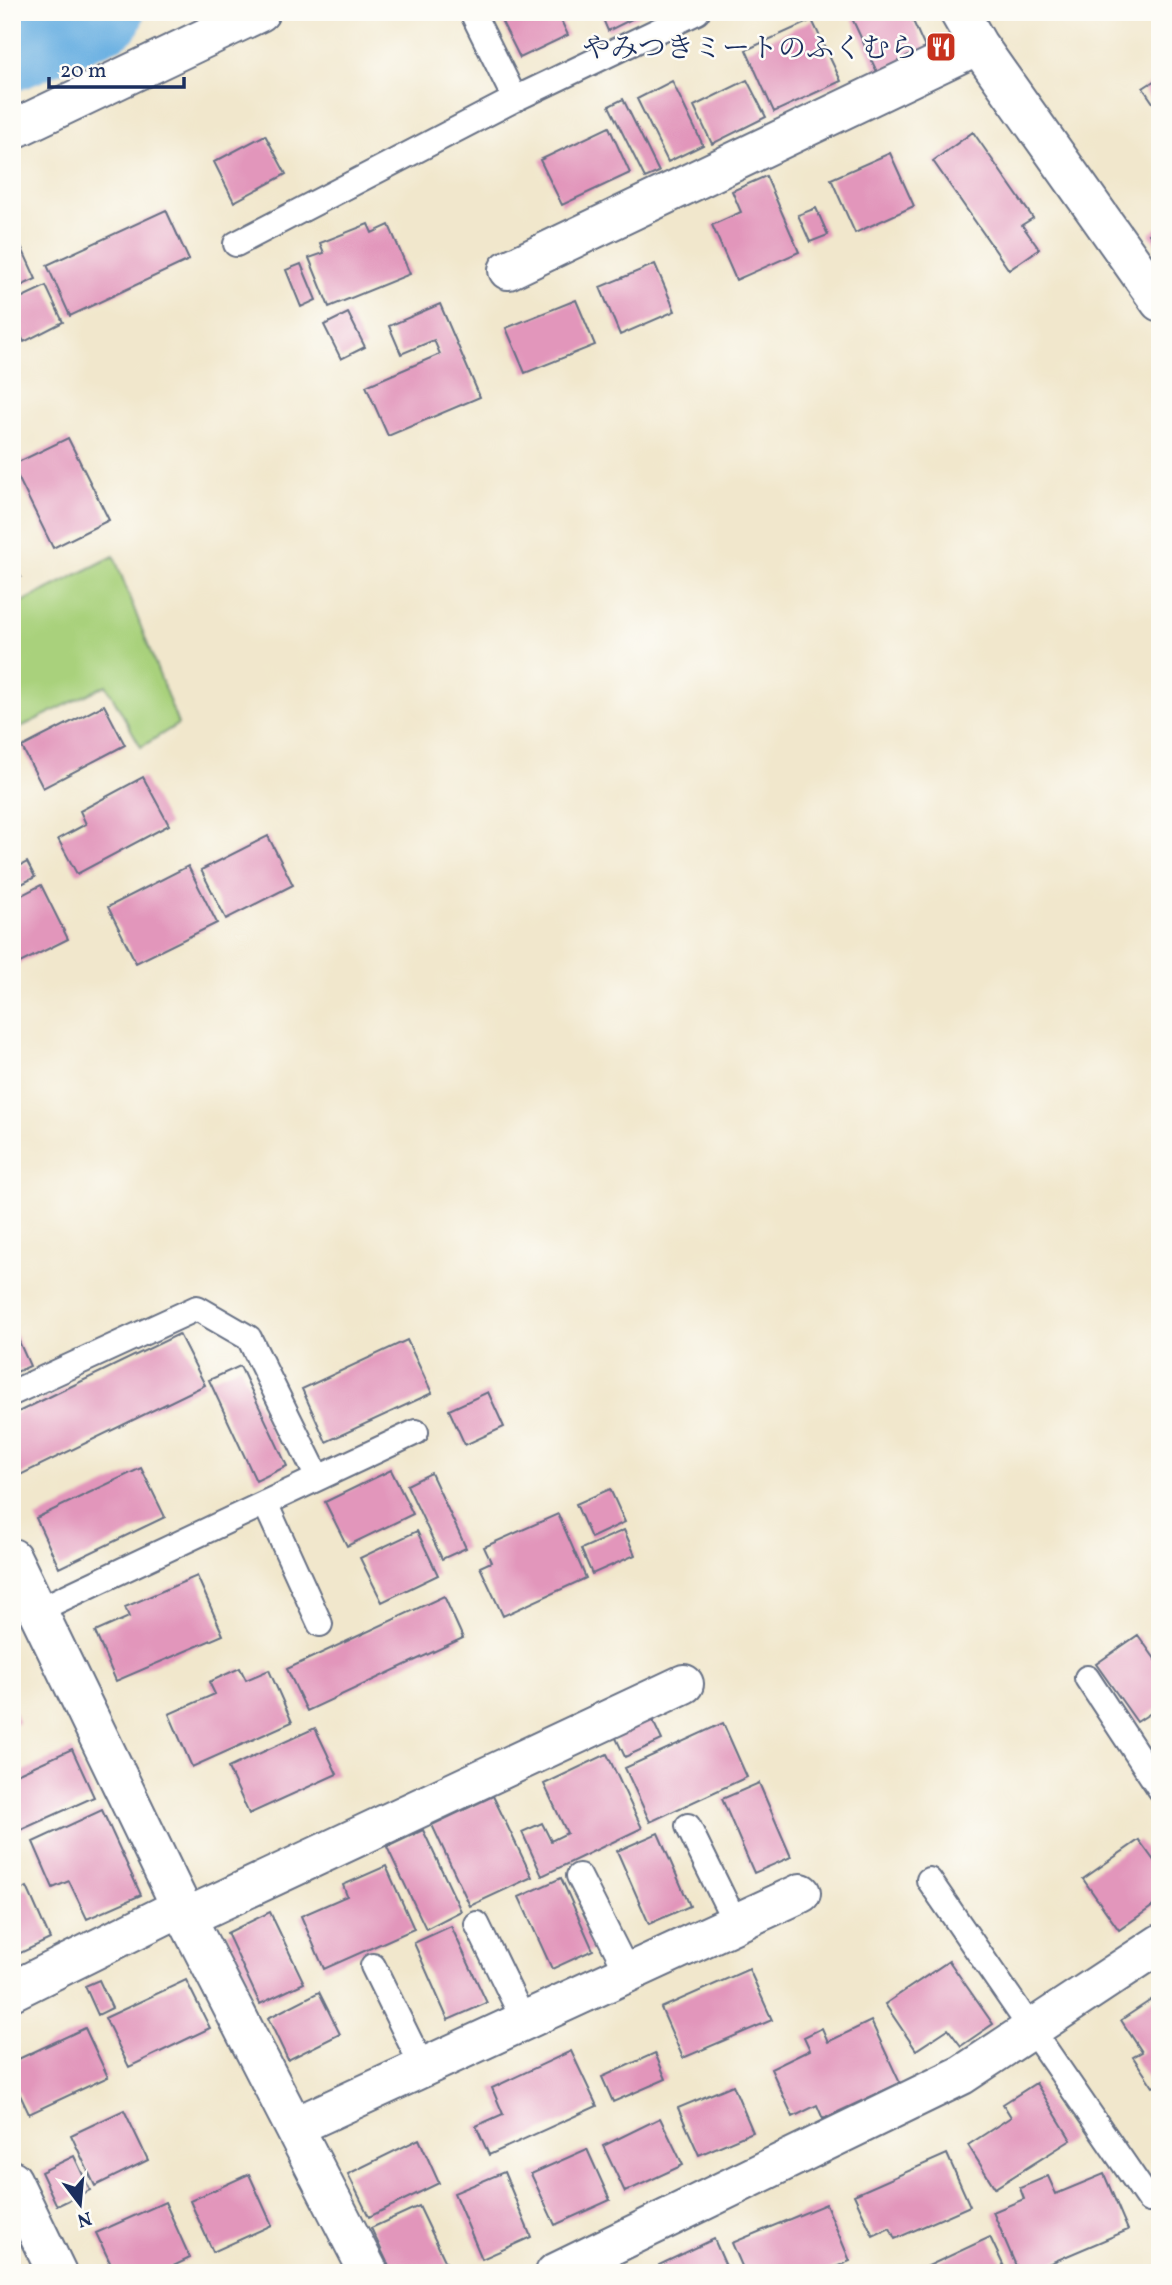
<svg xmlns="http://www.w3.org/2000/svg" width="1172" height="2285" viewBox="0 0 1172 2285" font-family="Vollkorn,'Noto Serif JP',serif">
	<rect width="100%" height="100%" fill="#fdfcf7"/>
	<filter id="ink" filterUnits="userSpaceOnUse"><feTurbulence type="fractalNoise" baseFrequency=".0143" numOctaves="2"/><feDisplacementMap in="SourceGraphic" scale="14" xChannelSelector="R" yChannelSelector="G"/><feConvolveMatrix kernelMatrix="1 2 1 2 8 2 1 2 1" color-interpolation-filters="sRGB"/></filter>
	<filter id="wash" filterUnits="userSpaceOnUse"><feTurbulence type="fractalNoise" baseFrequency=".00686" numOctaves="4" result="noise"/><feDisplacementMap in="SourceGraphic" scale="28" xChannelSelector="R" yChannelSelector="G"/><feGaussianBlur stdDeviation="1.57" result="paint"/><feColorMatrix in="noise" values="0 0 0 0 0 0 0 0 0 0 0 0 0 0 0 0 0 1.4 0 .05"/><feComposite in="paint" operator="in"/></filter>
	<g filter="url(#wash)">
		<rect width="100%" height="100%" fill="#f1e7cc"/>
		<path fill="#a9d17b" stroke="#62806c" stroke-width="2" d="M 114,556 L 178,724 L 141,747 L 106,685 L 13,731 L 12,607 Z"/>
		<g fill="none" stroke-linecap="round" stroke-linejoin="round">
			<path stroke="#6cb1e2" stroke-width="80" d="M 12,51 L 104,12"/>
		</g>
		<g id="blocks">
			<path fill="#e296bb" d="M 521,12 L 557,12 L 568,35 L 520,58 L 502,22 Z
				M 600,12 L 646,12 L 608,31 Z
				M 849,12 L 909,12 L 926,50 L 877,72 Z
				M 812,20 L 841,81 L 774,112 L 746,50 Z
				M 1160,77 L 1160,113 L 1143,88 Z
				M 747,80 L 766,117 L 712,144 L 694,106 Z
				M 672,81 L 703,145 L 668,162 L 637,99 Z
				M 623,99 L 659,172 L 645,178 L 609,106 Z
				M 609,127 L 630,173 L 562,205 L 540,160 Z
				M 973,132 L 1033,218 L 1022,225 L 1039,249 L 1009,270 L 933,161 Z
				M 265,135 L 286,174 L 234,202 L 214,162 Z
				M 890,153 L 914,206 L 855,233 L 831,179 Z
				M 766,176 L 799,252 L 736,280 L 712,225 L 741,212 L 732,191 Z
				M 816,208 L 828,235 L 810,242 L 798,215 Z
				M 166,210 L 189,260 L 70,316 L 47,265 Z
				M 368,224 L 372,233 L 389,225 L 410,274 L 329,307 L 309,258 L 324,253 L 320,243 Z
				M 1160,226 L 1160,250 L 1149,234 Z
				M 20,244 L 36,279 L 12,290 L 12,247 Z
				M 301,264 L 316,300 L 301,307 L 286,270 Z
				M 655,264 L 675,311 L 620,335 L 600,287 Z
				M 46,286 L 63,322 L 24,342 L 12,318 L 12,302 Z
				M 576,300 L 595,345 L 525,373 L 506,328 Z
				M 440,304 L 480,397 L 388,436 L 366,386 L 440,354 L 434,340 L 401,354 L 389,326 Z
				M 348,313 L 365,347 L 341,359 L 324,325 Z
				M 68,438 L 109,520 L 53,548 L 12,465 Z
				M 12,560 L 21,577 L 12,581 Z
				M 104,705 L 125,745 L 43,788 L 22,747 Z
				M 143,777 L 169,825 L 77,874 L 58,839 L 86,824 L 80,811 Z
				M 268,836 L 293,885 L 226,919 L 201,870 Z
				M 27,862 L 35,877 L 12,889 L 12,870 Z
				M 188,866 L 217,923 L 136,963 L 108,907 Z
				M 41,885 L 68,939 L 12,967 L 12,900 Z
				M 12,1326 L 30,1366 L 12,1374 Z
				M 179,1334 L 205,1385 L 12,1479 L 12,1415 Z
				M 407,1340 L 432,1393 L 326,1442 L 302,1389 Z
				M 240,1366 L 287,1466 L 256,1481 L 209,1380 Z
				M 488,1392 L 504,1427 L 465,1445 L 449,1410 Z
				M 141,1468 L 165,1517 L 59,1568 L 36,1518 Z
				M 391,1470 L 413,1514 L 347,1546 L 325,1502 Z
				M 431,1473 L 466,1548 L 442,1559 L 407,1485 Z
				M 610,1489 L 625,1522 L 591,1538 L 576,1504 Z
				M 558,1514 L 586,1578 L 503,1616 L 480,1567 L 491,1562 L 484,1547 Z
				M 624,1530 L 635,1555 L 592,1574 L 581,1549 Z
				M 417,1531 L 438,1575 L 382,1602 L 360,1558 Z
				M 197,1576 L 223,1635 L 116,1681 L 95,1632 L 129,1617 L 125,1607 Z
				M 444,1596 L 463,1638 L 307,1711 L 287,1669 Z
				M 1138,1635 L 1160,1666 L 1160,1707 L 1137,1722 L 1096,1664 Z
				M 240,1668 L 246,1680 L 269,1670 L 292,1722 L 192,1767 L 169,1714 L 215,1694 L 209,1682 Z
				M 12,1706 L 19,1722 L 12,1725 Z
				M 652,1719 L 662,1740 L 625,1757 L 615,1736 Z
				M 723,1723 L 747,1777 L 650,1822 L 625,1768 Z
				M 315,1728 L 337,1774 L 249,1814 L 228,1768 Z
				M 72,1749 L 94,1797 L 12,1834 L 12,1776 Z
				M 607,1754 L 642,1828 L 542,1876 L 522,1832 L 542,1823 L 551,1841 L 567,1833 L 544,1784 Z
				M 759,1783 L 791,1857 L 754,1873 L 722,1799 Z
				M 493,1796 L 532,1877 L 470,1906 L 432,1825 Z
				M 102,1810 L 141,1895 L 87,1919 L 69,1881 L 53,1888 L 33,1842 Z
				M 423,1830 L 461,1911 L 426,1929 L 387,1847 Z
				M 658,1833 L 690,1906 L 649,1924 L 617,1851 Z
				M 1139,1840 L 1160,1869 L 1160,1901 L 1119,1930 L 1083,1879 Z
				M 386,1866 L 414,1929 L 324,1969 L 301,1916 L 347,1896 L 343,1885 Z
				M 561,1878 L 593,1950 L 552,1969 L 519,1897 Z
				M 27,1887 L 50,1939 L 12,1957 L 12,1894 Z
				M 270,1912 L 304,1983 L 260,2004 L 227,1933 Z
				M 451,1926 L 487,2003 L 448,2020 L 414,1943 Z
				M 949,1961 L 993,2024 L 961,2046 L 948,2029 L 916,2050 L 885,2004 Z
				M 749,1969 L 772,2020 L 683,2058 L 661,2008 Z
				M 99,1980 L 112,2008 L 98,2015 L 85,1986 Z
				M 186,1980 L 210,2028 L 129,2067 L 105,2018 Z
				M 319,1992 L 340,2034 L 288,2060 L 268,2018 Z
				M 1160,1994 L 1160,2083 L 1153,2087 L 1133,2057 L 1142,2052 L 1121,2020 Z
				M 871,2021 L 900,2083 L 823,2119 L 817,2105 L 793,2117 L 771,2069 L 810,2050 L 804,2037 L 822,2028 L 828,2042 Z
				M 85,2028 L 108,2077 L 29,2114 L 12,2078 L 12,2062 Z
				M 571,2051 L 597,2106 L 489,2155 L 476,2126 L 503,2114 L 492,2088 Z
				M 655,2053 L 666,2079 L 613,2102 L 602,2077 Z
				M 1036,2083 L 1071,2140 L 995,2188 L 968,2145 L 1011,2117 L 1003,2104 Z
				M 733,2085 L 753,2132 L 699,2155 L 678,2108 Z
				M 124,2110 L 148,2160 L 95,2186 L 71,2135 Z
				M 660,2118 L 683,2165 L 625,2192 L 603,2146 Z
				M 419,2139 L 439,2183 L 369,2217 L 348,2174 Z
				M 587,2149 L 610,2200 L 555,2225 L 531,2174 Z
				M 947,2154 L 970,2206 L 895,2239 L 890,2228 L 873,2236 L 854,2195 Z
				M 74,2156 L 90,2190 L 57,2206 L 41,2172 Z
				M 504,2172 L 531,2237 L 482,2259 L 454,2193 Z
				M 249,2174 L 272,2225 L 213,2252 L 190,2201 Z
				M 1104,2174 L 1128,2230 L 1027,2273 L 1019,2273 L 993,2212 L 1024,2199 L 1020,2188 L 1048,2176 L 1056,2194 Z
				M 165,2202 L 190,2258 L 159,2273 L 115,2273 L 96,2233 Z
				M 826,2204 L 850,2261 L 822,2273 L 745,2273 L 732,2243 Z
				M 419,2206 L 451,2273 L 392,2273 L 371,2228 Z
				M 990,2237 L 1007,2273 L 928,2273 L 926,2267 Z
				M 714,2239 L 729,2273 L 662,2273 L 659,2265 Z"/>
		</g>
	</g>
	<g filter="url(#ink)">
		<use href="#blocks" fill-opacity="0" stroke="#666f84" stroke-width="2"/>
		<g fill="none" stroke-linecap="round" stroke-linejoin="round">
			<g stroke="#666f84" stroke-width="28">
				<path id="lane" d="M 472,12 L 515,99
					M 236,244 L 515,99 L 697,12
					M 12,1393 L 197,1308 L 249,1338 L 318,1478
					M 265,1503 L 320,1624
					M 38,1610 L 416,1432
					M 1087,1678 L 1160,1789
					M 688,1826 L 736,1924
					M 579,1876 L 628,1973
					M 929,1880 L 1149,2200
					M 477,1924 L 524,2021
					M 373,1966 L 423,2068"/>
			</g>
			<g stroke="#666f84" stroke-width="42">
				<path id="street" d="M 959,12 L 978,45 L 1160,302
					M 508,270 L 978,45
					M 12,1558 L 181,1907 L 369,2273
					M 187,1917 L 684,1684
					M 12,1991 L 181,1907
					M 294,2127 L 801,1893
					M 12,2180 L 57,2273
					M 555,2273 L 962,2075 L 1160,1944"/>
			</g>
			<g stroke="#666f84" stroke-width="42">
				<path id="primary" d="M 12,130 L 260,12"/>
			</g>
			<use href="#lane" stroke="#fff" stroke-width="24"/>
			<use href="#street" stroke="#fff" stroke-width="38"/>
			<use href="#primary" stroke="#fff" stroke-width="38"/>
		</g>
	</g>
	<defs>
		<g id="restaurant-square" transform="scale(1.575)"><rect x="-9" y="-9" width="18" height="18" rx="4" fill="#c8321e" stroke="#fdfcf7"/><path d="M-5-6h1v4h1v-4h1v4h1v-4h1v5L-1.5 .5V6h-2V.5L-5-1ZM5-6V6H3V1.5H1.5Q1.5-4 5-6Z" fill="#fff"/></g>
	</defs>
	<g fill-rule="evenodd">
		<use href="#restaurant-square" x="941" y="47"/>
	</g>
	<g text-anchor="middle" stroke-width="5" stroke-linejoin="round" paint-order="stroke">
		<g font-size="28" fill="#1b2f5e" stroke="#fdfcf7" text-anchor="end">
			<text x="918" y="57">やみつきミートのふくむら</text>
		</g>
	</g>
	<rect width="1172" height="2285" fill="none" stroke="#fdfcf7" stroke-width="42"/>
	<g transform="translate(80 2204) rotate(164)" stroke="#fdfcf7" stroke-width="5" paint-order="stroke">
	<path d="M0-5L12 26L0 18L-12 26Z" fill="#1b2f5e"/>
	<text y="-10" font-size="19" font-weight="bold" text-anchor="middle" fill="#1b2f5e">N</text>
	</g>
	<path d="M49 77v10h135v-10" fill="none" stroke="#1b2f5e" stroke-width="3.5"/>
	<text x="60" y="77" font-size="21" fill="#1b2f5e" stroke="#fdfcf7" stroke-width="5" paint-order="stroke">20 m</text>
</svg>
